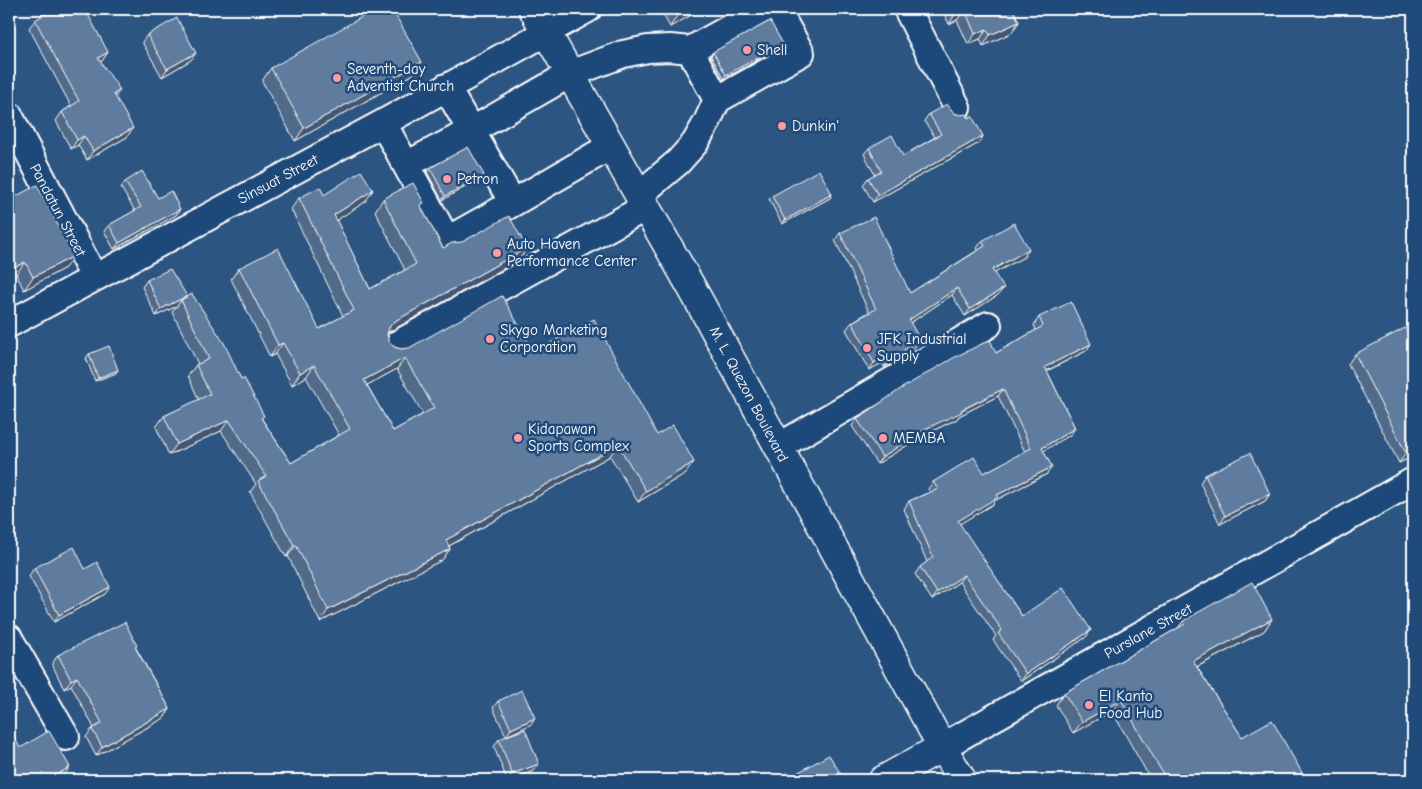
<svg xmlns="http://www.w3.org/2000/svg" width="1422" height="789" viewBox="0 0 1422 789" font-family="'Comic Neue',sans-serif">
	<rect width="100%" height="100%" fill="#2c5582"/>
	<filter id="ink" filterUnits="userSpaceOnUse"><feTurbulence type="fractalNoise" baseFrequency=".02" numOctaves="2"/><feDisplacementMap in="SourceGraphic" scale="10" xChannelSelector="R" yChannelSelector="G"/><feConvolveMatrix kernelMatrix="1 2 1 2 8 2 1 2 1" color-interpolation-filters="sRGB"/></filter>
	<g filter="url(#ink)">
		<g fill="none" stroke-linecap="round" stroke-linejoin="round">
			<g stroke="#fff" stroke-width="30">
				<path id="minor" d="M 907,9 L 957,107
					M 690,50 L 717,100
					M 446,87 L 513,203 L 611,146
					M 9,115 L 94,277
					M 383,123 L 447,240 L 513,203
					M 406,165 L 471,131 L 570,74 L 623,54 L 648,49 L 670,48 L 690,50 L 764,9
					M 639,195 L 678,162 L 695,143 L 707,122 L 717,100 L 801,53 L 776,9
					M 9,324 L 383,123 L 588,9
					M 394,346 L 646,207
					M 778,447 L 988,325
					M 9,638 L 66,737
					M 942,747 L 1413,481"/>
			</g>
			<g stroke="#fff" stroke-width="31">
				<path id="major" d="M 883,780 L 942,747"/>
			</g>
			<g stroke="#fff" stroke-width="31">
				<path id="highway" d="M 533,9 L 693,290 L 942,747 L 962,780"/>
			</g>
			<use href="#minor" stroke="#1f4a7a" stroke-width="26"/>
			<use href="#major" stroke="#1f4a7a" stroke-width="28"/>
			<use href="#highway" stroke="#1f4a7a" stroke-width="28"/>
		</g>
		<path fill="#516b89" stroke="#fff" fill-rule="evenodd" d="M 660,9 L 702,9 L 670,27 Z
			M 942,9 L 1013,9 L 1019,22 L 1011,33 L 983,46 L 980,39 L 968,44 L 957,20 L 949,24 Z
			M 35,20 L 108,52 L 102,61 L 100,62 L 115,97 L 127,137 L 87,160 L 78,145 L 71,149 L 56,121 L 62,112 L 71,106 L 29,28 Z
			M 147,35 L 191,60 L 162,77 L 142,42 Z
			M 780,47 L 724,79 L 711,56 L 713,52 Z
			M 271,68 L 412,75 L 295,141 L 262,81 Z
			M 954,113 L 968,118 L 983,136 L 979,143 L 873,202 L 863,185 L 868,178 L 875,175 L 864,154 L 869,148 L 903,156 L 935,137 L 924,121 L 929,114 Z
			M 430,168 L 484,175 L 481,178 L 442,200 L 427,172 Z
			M 125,182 L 180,209 L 176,215 L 114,249 L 104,231 L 109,225 L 135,211 L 121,188 Z
			M 832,194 L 830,198 L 782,224 L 769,199 L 772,196 Z
			M 324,195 L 365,202 L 336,220 L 370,289 L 405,270 L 375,211 L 383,199 L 421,207 L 443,248 L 527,248 L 519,260 L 388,332 L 389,341 L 394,347 L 401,349 L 534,352 L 657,435 L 686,473 L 638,502 L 610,456 L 449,546 L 450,549 L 442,560 L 320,622 L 288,556 L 286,557 L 250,492 L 256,484 L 221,431 L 169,455 L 156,427 L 164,416 L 199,400 L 188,376 L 196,365 L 198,364 L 172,312 L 177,306 L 156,316 L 142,287 L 147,280 L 187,296 L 241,379 L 262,419 L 291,463 L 339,435 L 306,377 L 292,385 L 275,354 L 270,357 L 231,279 L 239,268 L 319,329 L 343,316 L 291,209 L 299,198 ZM 397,369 L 423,414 L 393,431 L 367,385 Z
			M 9,200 L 65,268 L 24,290 L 16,274 Z
			M 840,233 L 910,293 L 978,250 L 977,248 L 982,241 L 1024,257 L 994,273 L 998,295 L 965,316 L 952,295 L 910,323 L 915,347 L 884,367 L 882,363 L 869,370 L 846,330 L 852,322 L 869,312 L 835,240 Z
			M 1039,317 L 1086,351 L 1047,371 L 1075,428 L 1070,435 L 1043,451 L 1047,474 L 994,501 L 993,504 L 959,524 L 1022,616 L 1091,630 L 1086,637 L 1021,681 L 993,640 L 996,636 L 959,582 L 932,600 L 915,574 L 920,567 L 927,562 L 904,509 L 909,501 L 930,492 L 928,489 L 933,482 L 984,473 L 1025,452 L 998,396 L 959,416 L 957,419 L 922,436 L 877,464 L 852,426 L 857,419 L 996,353 L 1036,330 L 1034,325 Z
			M 1413,335 L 1413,456 L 1399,463 L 1348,364 L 1355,354 L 1410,337 Z
			M 89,354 L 116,373 L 95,381 L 86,358 Z
			M 1205,475 L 1270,494 L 1265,501 L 1220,524 L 1200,483 Z
			M 34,568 L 85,569 L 105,594 L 54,622 L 29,576 Z
			M 1272,619 L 1264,631 L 1197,667 L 1242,737 L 1306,780 L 1151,780 L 1112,711 L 1073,733 L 1056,705 L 1064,693 L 1178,628 L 1183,621 Z
			M 136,648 L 170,709 L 164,718 L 96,756 L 86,737 L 92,729 L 94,728 L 71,685 L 64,689 L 52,664 L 58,655 Z
			M 498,701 L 530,725 L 506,736 L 493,708 Z
			M 499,739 L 539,764 L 533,771 L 511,780 L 507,780 L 494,747 Z"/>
		<path fill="#42576f" stroke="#fff" d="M 691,9 L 702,9 L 670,27 L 677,16 Z
			M 965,10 L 957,20 L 949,24 L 956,13 Z
			M 1019,22 L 1011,33 L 983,46 L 990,35 Z
			M 987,29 L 980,39 L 968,44 L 975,34 Z
			M 783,44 L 780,47 L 724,79 L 726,75 Z
			M 108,52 L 102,61 L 92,66 L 98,58 Z
			M 196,53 L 191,60 L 162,77 L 167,69 Z
			M 422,62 L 412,75 L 295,141 L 304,128 Z
			M 120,90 L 114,99 L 114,94 Z
			M 133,128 L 127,137 L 87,160 L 93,151 Z
			M 84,136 L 78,145 L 71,149 L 77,140 Z
			M 983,136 L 979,143 L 873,202 L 878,195 Z
			M 484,175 L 481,178 L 442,200 L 445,196 Z
			M 373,190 L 365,202 L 326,227 L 334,215 Z
			M 832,194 L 830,198 L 782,224 L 785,220 Z
			M 180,209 L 176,215 L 114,249 L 119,243 Z
			M 527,248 L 519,260 L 387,333 L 390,326 L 395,321 Z
			M 1029,249 L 1024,257 L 987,277 L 992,270 Z
			M 74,256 L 65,268 L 24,290 L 33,277 Z
			M 25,262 L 16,274 L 9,278 L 9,270 Z
			M 957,288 L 952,295 L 904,327 L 909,320 Z
			M 1004,288 L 998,295 L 965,316 L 970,309 Z
			M 187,296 L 182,303 L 181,300 L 177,306 L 156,316 L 161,309 Z
			M 920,340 L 915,347 L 884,367 L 889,360 Z
			M 283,343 L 275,354 L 270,357 L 278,345 Z
			M 1091,344 L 1086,351 L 1040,374 L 1045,367 Z
			M 887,355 L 882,363 L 869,370 L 874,363 Z
			M 405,358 L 397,369 L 356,391 L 364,380 Z
			M 314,365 L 306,377 L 292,385 L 300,373 Z
			M 118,370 L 116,373 L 95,381 L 98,378 Z
			M 1003,389 L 998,396 L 959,416 L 957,419 L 922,436 L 877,464 L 882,457 L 927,428 Z
			M 229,420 L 221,431 L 169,455 L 177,444 Z
			M 1075,428 L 1070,435 L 1037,455 L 1042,448 Z
			M 618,445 L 610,456 L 438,552 L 446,540 Z
			M 1413,449 L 1413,456 L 1399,463 L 1406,453 Z
			M 694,462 L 686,473 L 638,502 L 646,491 Z
			M 1052,467 L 1047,474 L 994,501 L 993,504 L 953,528 L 958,521 L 997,495 Z
			M 1270,494 L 1265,501 L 1220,524 L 1225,516 Z
			M 294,545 L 296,545 L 288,556 L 286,557 Z
			M 450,549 L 442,560 L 320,622 L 328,610 Z
			M 964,575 L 959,582 L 932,600 L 937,593 Z
			M 110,587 L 105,594 L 54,622 L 59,615 Z
			M 1272,619 L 1264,631 L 1185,673 L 1193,661 Z
			M 1091,630 L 1086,637 L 1021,681 L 1026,674 Z
			M 77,677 L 71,685 L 64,689 L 71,680 Z
			M 1121,700 L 1112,711 L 1073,733 L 1082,722 Z
			M 170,709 L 164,718 L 96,756 L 102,747 Z
			M 535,718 L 530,725 L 506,736 L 511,729 Z
			M 539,764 L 533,771 L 511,780 L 508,780 L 512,774 Z
			M 70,767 L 64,775 L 56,780 L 48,780 Z"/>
		<path fill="#5e7c9f" stroke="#fff" fill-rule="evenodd" d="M 54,9 L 85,9 L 108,52 L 98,58 L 120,90 L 114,94 L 133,128 L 93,151 L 84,136 L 77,140 L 62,112 L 79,101 L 35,20 Z
			M 376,9 L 392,9 L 422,62 L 304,128 L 271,68 Z
			M 673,9 L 691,9 L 677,16 Z
			M 954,9 L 1013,9 L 1019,22 L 990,35 L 987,29 L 975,34 L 965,10 L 956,13 Z
			M 177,18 L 196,53 L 167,69 L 147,35 Z
			M 770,21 L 783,44 L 726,75 L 713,52 Z
			M 947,104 L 954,113 L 960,115 L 966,114 L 968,118 L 972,116 L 983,136 L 878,195 L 868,178 L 881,171 L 869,148 L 892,135 L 903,156 L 941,134 L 929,114 Z
			M 468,147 L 484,175 L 445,196 L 430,168 Z
			M 819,170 L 832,194 L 785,220 L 772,196 Z
			M 142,171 L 158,198 L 171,191 L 180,209 L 119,243 L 109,225 L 141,207 L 125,182 Z
			M 361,171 L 373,190 L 334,215 L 370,289 L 416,264 L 383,199 L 413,183 L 424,203 L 420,205 L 443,248 L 452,243 L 462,242 L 509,216 L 527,248 L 395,321 L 390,326 L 387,334 L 389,341 L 394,347 L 401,349 L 409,348 L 502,296 L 534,352 L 594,319 L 657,435 L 673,425 L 694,462 L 646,491 L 618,445 L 446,540 L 450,549 L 328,610 L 296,545 L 294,545 L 258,481 L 266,476 L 229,420 L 177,444 L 164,416 L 210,394 L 196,365 L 209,359 L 181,300 L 192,294 L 224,343 L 241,379 L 244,378 L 264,416 L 261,418 L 291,463 L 350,429 L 314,365 L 300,373 L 283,343 L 278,345 L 239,268 L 278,248 L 319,329 L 354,310 L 299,198 L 320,187 L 324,195 ZM 405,358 L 434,408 L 393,431 L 364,380 Z
			M 37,185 L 74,256 L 33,277 L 25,262 L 9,270 L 9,200 Z
			M 874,217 L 910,293 L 985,246 L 982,241 L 1014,223 L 1029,249 L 992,270 L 1004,288 L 970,309 L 957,288 L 909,320 L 920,340 L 889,360 L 887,355 L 874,363 L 852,322 L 876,309 L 840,233 Z
			M 170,269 L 187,296 L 161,309 L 147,280 Z
			M 1071,302 L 1091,344 L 1045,367 L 1075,428 L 1042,448 L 1052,467 L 997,495 L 998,497 L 958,521 L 1022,616 L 1063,588 L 1091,630 L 1026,674 L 998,633 L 1002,630 L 964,575 L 937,593 L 920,567 L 933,557 L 909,501 L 938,489 L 933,482 L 974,457 L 984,473 L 1031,448 L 1003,389 L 961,410 L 962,412 L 927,428 L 882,457 L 857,419 L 902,388 L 955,357 L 990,340 L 996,353 L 1043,326 L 1039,317 Z
			M 1405,328 L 1410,337 L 1413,335 L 1413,449 L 1406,453 L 1355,354 Z
			M 109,346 L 118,370 L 98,378 L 89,354 Z
			M 1250,453 L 1270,494 L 1225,516 L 1205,475 Z
			M 74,547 L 85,569 L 97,562 L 110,587 L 59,615 L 34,568 Z
			M 1252,582 L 1272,619 L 1193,661 L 1242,737 L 1272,720 L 1306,780 L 1164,780 L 1166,779 L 1121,700 L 1082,722 L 1064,693 L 1185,624 L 1183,621 Z
			M 125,622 L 137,646 L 135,647 L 170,709 L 102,747 L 92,729 L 102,723 L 77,677 L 71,680 L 58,655 Z
			M 522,690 L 535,718 L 511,729 L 498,701 Z
			M 9,727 L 20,748 L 49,731 L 70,767 L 48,780 L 9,780 Z
			M 525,729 L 539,764 L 512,774 L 499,739 Z
			M 829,755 L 842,776 L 835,780 L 776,780 L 787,775 L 788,778 Z"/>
	</g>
	<g fill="#ff9aa2" stroke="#1f4a7a" stroke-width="2">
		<circle cx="747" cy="50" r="5"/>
		<circle cx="337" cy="78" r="5"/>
		<circle cx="782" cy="126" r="5"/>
		<circle cx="447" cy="179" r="5"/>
		<circle cx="497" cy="253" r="5"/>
		<circle cx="490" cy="339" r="5"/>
		<circle cx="867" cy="348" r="5"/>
		<circle cx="518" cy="438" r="5"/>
		<circle cx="883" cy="438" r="5"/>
		<circle cx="1089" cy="705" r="5"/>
	</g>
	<g text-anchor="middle" stroke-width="5" stroke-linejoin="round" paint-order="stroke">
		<g font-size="15" fill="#fff" stroke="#1f4a7a" text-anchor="start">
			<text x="757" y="55">Shell</text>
			<text x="347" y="74">Seventh-day<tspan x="347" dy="17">Adventist Church</tspan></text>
			<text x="792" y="131">Dunkin'</text>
			<text x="457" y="184">Petron</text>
			<text x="507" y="249">Auto Haven<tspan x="507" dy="17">Performance Center</tspan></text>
			<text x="500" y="335">Skygo Marketing<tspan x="500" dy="17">Corporation</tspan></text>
			<text x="877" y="344">JFK Industrial<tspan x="877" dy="17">Supply</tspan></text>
			<text x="528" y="434">Kidapawan<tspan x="528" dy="17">Sports Complex</tspan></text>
			<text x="893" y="443">MEMBA</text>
			<text x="1099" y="701">El Kanto<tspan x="1099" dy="17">Food Hub</tspan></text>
		</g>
		<g font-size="15" fill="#fff" stroke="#1f4a7a">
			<text transform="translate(278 179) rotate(-28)" y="5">Sinsuat Street</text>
			<text transform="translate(58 210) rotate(62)" y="5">Pandatun Street</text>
			<text transform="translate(749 394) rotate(62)" y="5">M. L. Quezon Boulevard</text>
			<text transform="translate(1148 631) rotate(-29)" y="5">Purslane Street</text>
		</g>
	</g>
	<rect width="1422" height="789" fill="none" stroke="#1f4a7a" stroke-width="30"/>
	<rect x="15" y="15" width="1392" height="759" fill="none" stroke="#fff" stroke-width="2" filter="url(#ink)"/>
</svg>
